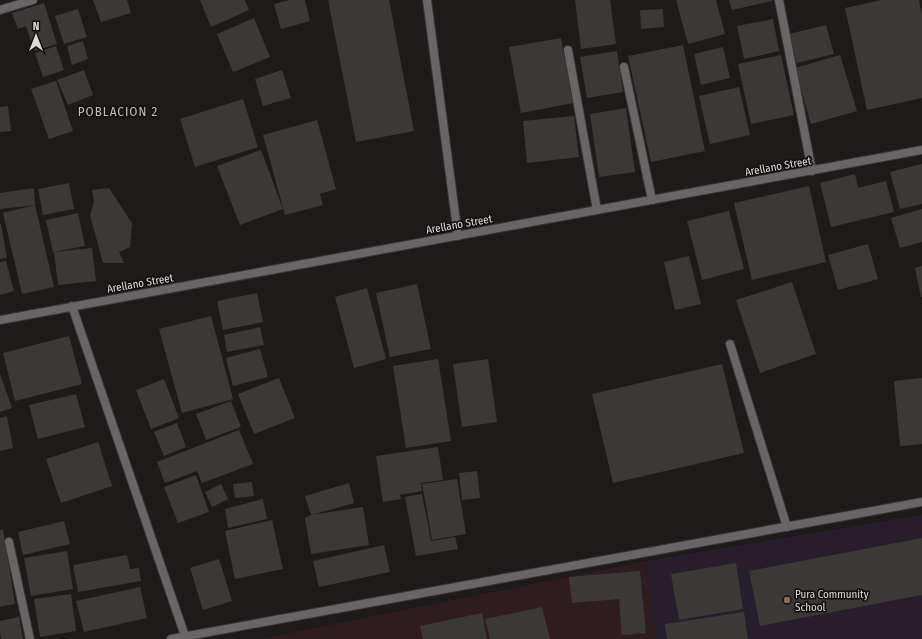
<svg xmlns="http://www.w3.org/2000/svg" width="922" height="639" viewBox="0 0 922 639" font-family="'Fira Sans Condensed',sans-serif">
	<rect width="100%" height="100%" fill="#1d1b19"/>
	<path fill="#2f1c21" d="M 647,561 L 656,639 L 260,639 Z"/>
	<path fill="#271e2d" d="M 922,515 L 922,639 L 656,639 L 647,561 Z"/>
	<path fill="#3b3936" d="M 93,0 L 127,0 L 131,13 L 101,22 Z
		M 200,0 L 245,0 L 249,10 L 211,27 Z
		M 290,0 L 305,0 L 310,21 L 281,29 L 274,4 Z
		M 328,0 L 389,0 L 414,131 L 356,142 Z
		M 575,0 L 610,0 L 616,44 L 581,49 Z
		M 676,0 L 716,0 L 725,34 L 688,44 Z
		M 729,0 L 772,0 L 772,1 L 732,10 Z
		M 882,0 L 919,0 L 922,16 L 922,98 L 867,110 L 845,8 Z
		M 44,3 L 57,44 L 34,51 L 26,26 L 18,29 L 12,13 Z
		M 78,9 L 87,37 L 64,44 L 55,16 Z
		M 663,9 L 664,27 L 641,29 L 640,10 Z
		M 254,18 L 270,57 L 233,72 L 217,34 Z
		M 773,19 L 779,51 L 744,59 L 737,26 Z
		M 826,25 L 834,54 L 797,63 L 789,34 Z
		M 561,38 L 573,103 L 521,113 L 509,47 Z
		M 83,41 L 88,59 L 72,65 L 67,46 Z
		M 683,45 L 705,151 L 651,162 L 628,56 Z
		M 56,46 L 64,70 L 43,77 L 35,53 Z
		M 723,47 L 730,78 L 701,85 L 694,54 Z
		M 617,51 L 623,92 L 587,98 L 580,57 Z
		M 781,55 L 794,115 L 751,124 L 738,64 Z
		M 840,55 L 857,111 L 811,124 L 795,68 Z
		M 84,70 L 93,95 L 68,105 L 57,80 Z
		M 282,70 L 291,98 L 263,106 L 255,79 Z
		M 56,81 L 73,131 L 49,139 L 31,89 Z
		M 739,87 L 750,135 L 710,144 L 699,96 Z
		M 243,99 L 258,147 L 195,167 L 180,119 Z
		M 8,106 L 11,131 L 0,132 L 0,107 Z
		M 626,108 L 635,172 L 599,177 L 590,114 Z
		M 574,116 L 579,157 L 527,163 L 523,121 Z
		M 317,120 L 336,189 L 320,194 L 323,205 L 285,215 L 263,135 Z
		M 261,150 L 283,209 L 240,225 L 217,166 Z
		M 922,164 L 922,204 L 900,209 L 890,172 Z
		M 855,174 L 858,188 L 886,181 L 894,212 L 831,227 L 820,183 Z
		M 69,183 L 74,209 L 43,215 L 38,189 Z
		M 809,186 L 826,262 L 752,280 L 734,203 Z
		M 34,188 L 35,205 L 0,209 L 0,193 Z
		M 109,188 L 132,223 L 130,247 L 119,252 L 124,263 L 103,263 L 90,215 L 94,202 L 92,190 Z
		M 35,205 L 54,287 L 22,294 L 3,213 Z
		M 922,209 L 922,242 L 900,248 L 891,218 Z
		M 729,211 L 744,269 L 702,280 L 687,221 Z
		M 78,213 L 85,246 L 53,252 L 46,220 Z
		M 0,224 L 1,224 L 7,258 L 0,259 Z
		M 868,244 L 878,279 L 838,290 L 828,255 Z
		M 92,248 L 96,281 L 58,285 L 54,252 Z
		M 689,256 L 701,304 L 675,310 L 664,262 Z
		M 6,261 L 14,291 L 0,295 L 0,262 Z
		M 922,266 L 922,297 L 921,297 L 915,268 Z
		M 792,282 L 816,354 L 760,373 L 736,300 Z
		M 417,284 L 431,349 L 390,357 L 376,293 Z
		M 367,288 L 386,359 L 354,368 L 335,297 Z
		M 257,293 L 263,322 L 223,330 L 217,301 Z
		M 211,316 L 233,399 L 182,413 L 159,329 Z
		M 260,327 L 264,345 L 227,352 L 224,335 Z
		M 69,336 L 82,384 L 15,401 L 3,353 Z
		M 260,349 L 268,377 L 233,386 L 226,358 Z
		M 438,359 L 451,441 L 406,448 L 393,366 Z
		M 488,359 L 497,422 L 462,427 L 453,364 Z
		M 722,364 L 744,453 L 613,483 L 592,394 Z
		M 0,374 L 12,408 L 0,412 Z
		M 279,378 L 295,418 L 254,434 L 238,394 Z
		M 922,378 L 922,444 L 900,446 L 894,381 Z
		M 164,379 L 179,418 L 151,429 L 136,390 Z
		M 76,394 L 85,427 L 38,439 L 29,405 Z
		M 231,401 L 241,427 L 206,440 L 196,414 Z
		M 7,416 L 13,448 L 0,451 L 0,418 Z
		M 177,423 L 186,447 L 164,456 L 154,432 Z
		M 239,430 L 253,464 L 202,483 L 197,471 L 165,483 L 157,462 Z
		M 98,442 L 112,486 L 61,503 L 46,459 Z
		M 438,447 L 443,480 L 421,483 L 422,491 L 400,495 L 401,499 L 383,502 L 376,456 Z
		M 477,471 L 480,498 L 462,500 L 459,473 Z
		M 196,475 L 209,512 L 178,523 L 164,487 Z
		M 457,479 L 466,534 L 432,540 L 422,484 Z
		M 252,482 L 254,496 L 235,498 L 233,484 Z
		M 349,483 L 354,503 L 311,515 L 305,496 Z
		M 221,484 L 228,499 L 212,507 L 205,492 Z
		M 422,494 L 431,541 L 455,537 L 458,549 L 416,556 L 405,497 Z
		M 263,499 L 267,519 L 228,528 L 225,509 Z
		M 363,507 L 369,545 L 311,554 L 305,518 L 311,515 Z
		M 272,520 L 283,569 L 235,579 L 225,531 Z
		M 64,521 L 70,544 L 23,555 L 18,532 Z
		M 3,529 L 15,604 L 0,607 L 0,530 Z
		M 922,538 L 922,595 L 760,626 L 749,571 Z
		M 384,545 L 390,572 L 319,587 L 313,561 Z
		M 67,551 L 73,589 L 31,596 L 24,558 Z
		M 127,555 L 130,569 L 139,568 L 141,581 L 78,592 L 73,565 Z
		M 219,559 L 232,601 L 203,610 L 190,568 Z
		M 736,563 L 743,609 L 679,620 L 671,574 Z
		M 640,571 L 646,633 L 622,635 L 619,599 L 572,603 L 569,577 Z
		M 140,587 L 147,618 L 84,632 L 76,601 Z
		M 71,594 L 76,631 L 40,637 L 34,599 Z
		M 542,607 L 550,639 L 490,639 L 485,619 Z
		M 744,612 L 748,639 L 667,639 L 665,624 Z
		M 482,613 L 487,639 L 423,639 L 420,626 Z
		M 19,617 L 23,639 L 1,639 L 0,632 L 0,621 Z"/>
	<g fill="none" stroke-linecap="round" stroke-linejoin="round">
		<g stroke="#383634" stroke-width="10">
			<path id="service" d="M 624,67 L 652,200
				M 730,344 L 787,527
				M 9,542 L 30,639"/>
		</g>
		<g stroke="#383634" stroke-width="10">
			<path id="minor" d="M 427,0 L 458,236
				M 779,0 L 812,171
				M 0,10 L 33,0
				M 568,50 L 597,210
				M 72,306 L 186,639
				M 0,320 L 922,150
				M 171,639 L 922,502"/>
		</g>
		<use href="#service" stroke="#676565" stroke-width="8"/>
		<use href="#minor" stroke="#676565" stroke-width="8"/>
	</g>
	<circle fill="#8d6e63" stroke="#131210" stroke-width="1.5" cx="787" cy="600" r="4"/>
	<g text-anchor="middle" stroke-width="3.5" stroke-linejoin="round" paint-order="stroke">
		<g font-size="11" fill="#dbdad8" stroke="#131210">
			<text transform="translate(778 166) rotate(-10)" y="4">Arellano Street</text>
			<text transform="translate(459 224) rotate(-10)" y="4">Arellano Street</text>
			<text transform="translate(140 283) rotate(-10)" y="4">Arellano Street</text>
		</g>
		<g font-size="11" fill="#dbdad8" stroke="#131210" text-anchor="start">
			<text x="795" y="598">Pura Community<tspan x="795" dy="13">School</tspan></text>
		</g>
		<g font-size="13" letter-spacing="1" fill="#c0beba" stroke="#131210">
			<text x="118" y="116">POBLACION 2</text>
		</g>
	</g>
	<g transform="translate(36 36)" stroke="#131210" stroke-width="3" paint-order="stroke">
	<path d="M0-3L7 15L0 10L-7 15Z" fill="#dbdad8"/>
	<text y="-6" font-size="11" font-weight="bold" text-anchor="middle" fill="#dbdad8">N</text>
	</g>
</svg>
